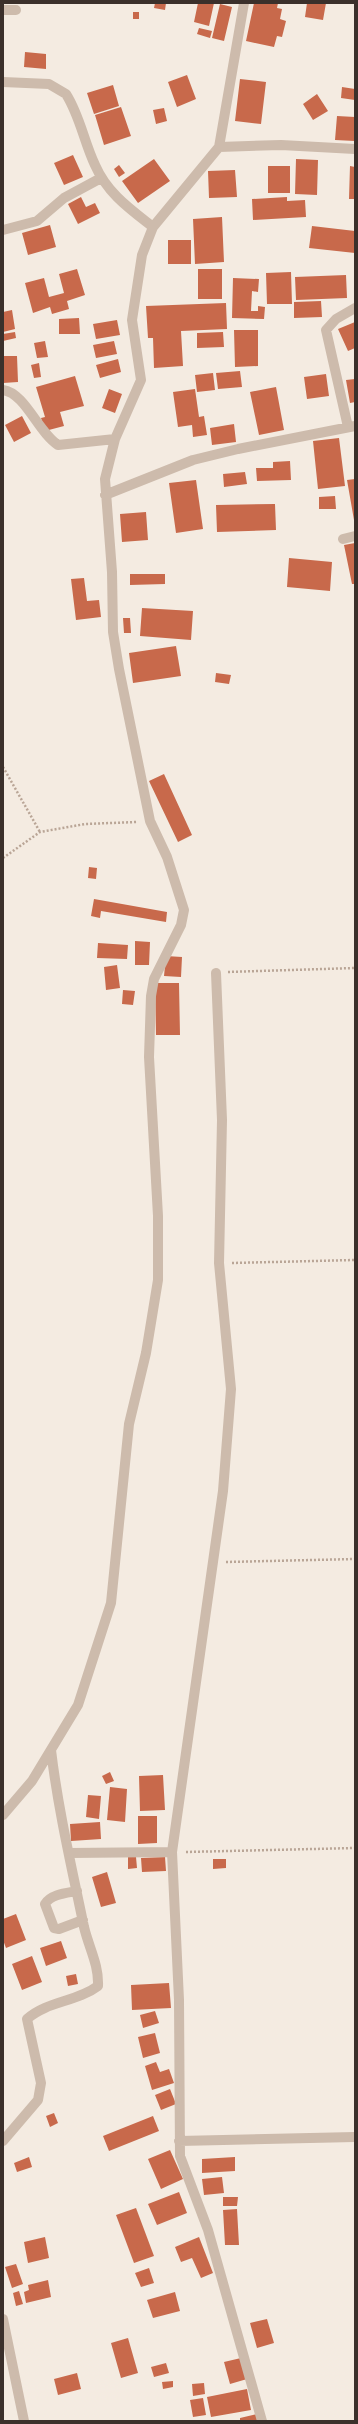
<svg xmlns="http://www.w3.org/2000/svg" width="358" height="2424" viewBox="0 0 358 2424" font-family="Poppins,sans-serif">
	<rect width="100%" height="100%" fill="#f4ebe1"/>
	<path fill="#c8694b" d="M 155,3 L 166,3 L 165,10 L 154,8 Z
		M 198,3 L 214,3 L 209,26 L 194,22 Z
		M 254,3 L 278,3 L 277,8 L 282,9 L 280,19 L 286,21 L 282,37 L 277,36 L 274,47 L 246,41 Z
		M 307,3 L 326,3 L 323,20 L 305,17 Z
		M 220,4 L 232,7 L 224,41 L 212,38 Z
		M 133,12 L 139,12 L 139,19 L 133,19 Z
		M 199,28 L 212,31 L 210,38 L 197,34 Z
		M 25,52 L 46,54 L 46,69 L 24,67 Z
		M 187,75 L 196,99 L 177,107 L 168,82 Z
		M 240,79 L 266,82 L 261,124 L 235,121 Z
		M 113,85 L 119,106 L 94,114 L 87,93 Z
		M 342,87 L 355,89 L 355,100 L 341,98 Z
		M 317,94 L 328,111 L 313,120 L 303,104 Z
		M 121,107 L 131,136 L 104,145 L 95,115 Z
		M 164,108 L 167,121 L 156,124 L 153,110 Z
		M 337,116 L 355,117 L 355,141 L 335,140 Z
		M 73,155 L 83,177 L 64,185 L 54,163 Z
		M 154,159 L 170,181 L 138,203 L 122,181 Z
		M 296,159 L 318,160 L 317,195 L 295,194 Z
		M 119,165 L 125,173 L 119,177 L 114,169 Z
		M 268,166 L 290,166 L 290,193 L 268,193 Z
		M 350,166 L 355,167 L 355,199 L 349,199 Z
		M 235,170 L 237,197 L 209,198 L 208,171 Z
		M 81,197 L 86,207 L 95,203 L 100,213 L 78,224 L 68,204 Z
		M 287,197 L 287,201 L 305,200 L 306,217 L 253,220 L 252,199 Z
		M 222,217 L 224,262 L 195,264 L 193,219 Z
		M 50,225 L 56,247 L 28,255 L 22,233 Z
		M 312,226 L 355,231 L 355,253 L 309,248 Z
		M 168,240 L 191,240 L 191,264 L 168,264 Z
		M 77,269 L 85,295 L 67,301 L 69,309 L 52,314 L 50,307 L 33,313 L 25,283 L 44,278 L 49,297 L 64,293 L 59,274 Z
		M 198,269 L 222,269 L 222,299 L 198,299 Z
		M 291,272 L 292,304 L 267,304 L 266,273 Z
		M 346,275 L 347,298 L 296,300 L 295,277 Z
		M 233,278 L 259,279 L 258,292 L 252,291 L 251,311 L 258,311 L 258,306 L 265,307 L 264,319 L 232,318 Z
		M 321,301 L 322,317 L 294,318 L 294,302 Z
		M 226,303 L 227,329 L 181,331 L 183,366 L 154,368 L 153,338 L 148,338 L 146,306 Z
		M 12,310 L 15,329 L 3,332 L 3,312 Z
		M 79,318 L 80,334 L 59,334 L 59,319 Z
		M 117,320 L 120,335 L 96,339 L 93,324 Z
		M 355,322 L 355,348 L 348,351 L 338,329 Z
		M 234,330 L 258,330 L 258,366 L 235,367 Z
		M 15,332 L 16,338 L 3,341 L 3,334 Z
		M 223,332 L 224,347 L 197,348 L 197,333 Z
		M 45,341 L 48,357 L 37,358 L 34,343 Z
		M 114,341 L 117,354 L 96,358 L 93,345 Z
		M 3,356 L 17,356 L 18,382 L 3,383 Z
		M 118,359 L 121,372 L 100,378 L 96,365 Z
		M 39,363 L 41,377 L 34,378 L 31,365 Z
		M 240,371 L 242,387 L 218,389 L 216,373 Z
		M 213,373 L 215,390 L 197,392 L 195,375 Z
		M 326,374 L 329,396 L 307,399 L 304,377 Z
		M 75,376 L 84,406 L 60,412 L 64,426 L 45,431 L 41,418 L 45,417 L 36,387 Z
		M 355,379 L 355,402 L 350,403 L 346,380 Z
		M 276,387 L 284,430 L 259,435 L 250,392 Z
		M 109,389 L 122,394 L 115,413 L 102,408 Z
		M 195,389 L 199,417 L 204,416 L 207,435 L 193,437 L 192,425 L 178,427 L 173,392 Z
		M 22,416 L 31,433 L 14,442 L 5,425 Z
		M 234,424 L 236,442 L 212,445 L 210,428 Z
		M 339,438 L 345,486 L 318,489 L 313,441 Z
		M 290,461 L 291,480 L 257,481 L 256,468 L 273,468 L 273,462 Z
		M 245,472 L 247,484 L 224,487 L 223,474 Z
		M 355,479 L 355,520 L 354,520 L 347,480 Z
		M 196,480 L 203,529 L 176,533 L 169,483 Z
		M 335,496 L 336,509 L 319,509 L 319,497 Z
		M 275,504 L 276,530 L 217,532 L 216,505 Z
		M 146,512 L 148,540 L 122,542 L 120,514 Z
		M 355,543 L 355,584 L 352,584 L 344,545 Z
		M 289,558 L 332,562 L 330,591 L 287,587 Z
		M 130,574 L 165,574 L 165,584 L 130,585 Z
		M 84,578 L 87,601 L 99,600 L 101,617 L 76,620 L 71,579 Z
		M 142,608 L 193,611 L 191,640 L 140,636 Z
		M 123,618 L 130,618 L 131,633 L 124,633 Z
		M 176,646 L 181,676 L 133,683 L 129,653 Z
		M 216,673 L 231,675 L 229,684 L 215,682 Z
		M 164,774 L 192,835 L 178,842 L 149,781 Z
		M 89,867 L 97,868 L 96,879 L 88,878 Z
		M 94,899 L 167,912 L 166,922 L 101,911 L 100,918 L 91,916 Z
		M 135,941 L 150,942 L 149,965 L 135,965 Z
		M 98,943 L 128,945 L 127,959 L 97,958 Z
		M 166,956 L 182,957 L 181,977 L 164,976 Z
		M 117,965 L 120,988 L 106,990 L 104,967 Z
		M 155,983 L 179,983 L 180,1035 L 156,1035 Z
		M 123,990 L 135,991 L 133,1005 L 122,1004 Z
		M 110,1772 L 114,1781 L 106,1784 L 102,1776 Z
		M 163,1775 L 165,1810 L 140,1811 L 139,1776 Z
		M 110,1787 L 127,1789 L 125,1822 L 107,1820 Z
		M 88,1795 L 101,1796 L 99,1819 L 86,1817 Z
		M 138,1816 L 157,1816 L 157,1843 L 138,1844 Z
		M 100,1822 L 101,1839 L 71,1841 L 70,1824 Z
		M 128,1857 L 136,1857 L 137,1868 L 128,1869 Z
		M 165,1857 L 166,1871 L 142,1872 L 141,1858 Z
		M 213,1859 L 226,1859 L 226,1868 L 213,1869 Z
		M 107,1872 L 116,1903 L 101,1907 L 92,1877 Z
		M 16,1914 L 26,1940 L 6,1948 L 3,1940 L 3,1919 Z
		M 61,1941 L 67,1958 L 46,1966 L 40,1948 Z
		M 32,1956 L 42,1982 L 22,1990 L 12,1964 Z
		M 76,1974 L 78,1984 L 68,1986 L 66,1976 Z
		M 169,1983 L 171,2008 L 132,2010 L 131,1985 Z
		M 155,2011 L 159,2023 L 143,2028 L 140,2015 Z
		M 155,2033 L 160,2053 L 143,2058 L 138,2037 Z
		M 156,2062 L 160,2072 L 169,2069 L 174,2083 L 152,2090 L 145,2066 Z
		M 170,2089 L 176,2104 L 161,2110 L 155,2095 Z
		M 54,2113 L 58,2123 L 50,2127 L 46,2116 Z
		M 153,2116 L 159,2131 L 109,2151 L 103,2136 Z
		M 170,2150 L 183,2179 L 161,2189 L 148,2159 Z
		M 29,2157 L 32,2167 L 17,2172 L 14,2163 Z
		M 235,2157 L 235,2171 L 202,2173 L 202,2159 Z
		M 222,2177 L 224,2193 L 204,2195 L 202,2179 Z
		M 179,2192 L 187,2213 L 157,2225 L 148,2204 Z
		M 223,2197 L 238,2197 L 237,2206 L 223,2206 Z
		M 136,2208 L 154,2256 L 134,2263 L 116,2215 Z
		M 237,2209 L 239,2245 L 225,2245 L 223,2210 Z
		M 45,2237 L 49,2258 L 28,2263 L 24,2242 Z
		M 199,2237 L 213,2273 L 201,2278 L 192,2258 L 181,2262 L 175,2247 Z
		M 16,2264 L 23,2284 L 12,2288 L 5,2267 Z
		M 149,2268 L 154,2283 L 141,2287 L 135,2273 Z
		M 48,2280 L 51,2297 L 26,2303 L 24,2292 L 29,2290 L 28,2285 Z
		M 19,2291 L 23,2304 L 16,2306 L 13,2293 Z
		M 175,2292 L 180,2311 L 153,2318 L 147,2300 Z
		M 267,2319 L 274,2343 L 257,2348 L 250,2323 Z
		M 128,2338 L 138,2373 L 121,2378 L 111,2343 Z
		M 241,2358 L 247,2379 L 230,2384 L 224,2362 Z
		M 166,2363 L 169,2373 L 154,2377 L 151,2367 Z
		M 77,2373 L 81,2389 L 58,2395 L 54,2379 Z
		M 173,2381 L 173,2387 L 163,2389 L 162,2382 Z
		M 204,2383 L 205,2394 L 193,2396 L 192,2384 Z
		M 247,2389 L 251,2410 L 211,2417 L 207,2397 Z
		M 203,2398 L 206,2415 L 193,2417 L 190,2400 Z
		M 257,2414 L 259,2421 L 240,2421 L 240,2418 Z"/>
	<g fill="none" stroke-linecap="round" stroke-linejoin="round">
		<path stroke="#b9a596" stroke-width="2.5" stroke-dasharray="2 2" stroke-linecap="butt" d="M 3,767 L 40,832
			M 3,858 L 40,832 L 85,824 L 137,822
			M 228,972 L 355,968
			M 232,1263 L 355,1260
			M 226,1562 L 355,1559
			M 186,1852 L 355,1848"/>
		<path stroke="#cdbbac" stroke-width="10" d="M 3,10 L 16,10
			M 3,82 L 49,84 L 66,94 C 80,116 84,142 95,165 C 107,193 130,209 153,227
			M 219,147 L 281,145 L 355,149
			M 3,230 L 37,221 L 64,198 L 101,178
			M 3,390 C 25,393 38,432 58,445 L 115,439
			M 348,427 L 326,330 L 336,319 L 355,308
			M 105,495 L 193,460 L 238,449 L 355,426
			M 343,539 L 355,536
			M 216,973 L 222,1120 L 219,1263 L 231,1389 L 223,1491 L 172,1852 L 179,2000 L 180,2156 L 208,2230 L 262,2421
			M 3,1815 L 32,1781 L 78,1705 L 111,1603 L 129,1424 L 146,1353 L 158,1280 L 158,1216 L 149,1057 L 151,996 L 154,979 L 181,925 L 184,910 L 167,857 L 150,821 L 119,669 L 113,632 L 112,572 L 105,479 L 115,439 L 141,380 L 132,320 L 142,255 L 153,227 L 219,147 L 244,3
			M 70,1853 L 172,1852
			M 77,1891 C 67,1893 51,1894 45,1904 L 54,1928 L 59,1929 L 83,1920
			M 3,2141 L 38,2100 L 41,2083 L 27,2019 C 47,2001 77,2002 98,1986 C 99,1965 89,1948 84,1927 C 72,1869 58,1809 51,1750
			M 179,2141 L 355,2137
			M 3,2319 L 24,2421"/>
	</g>
	<rect width="358" height="2424" fill="none" stroke="#3b302b" stroke-width="8"/>
</svg>
